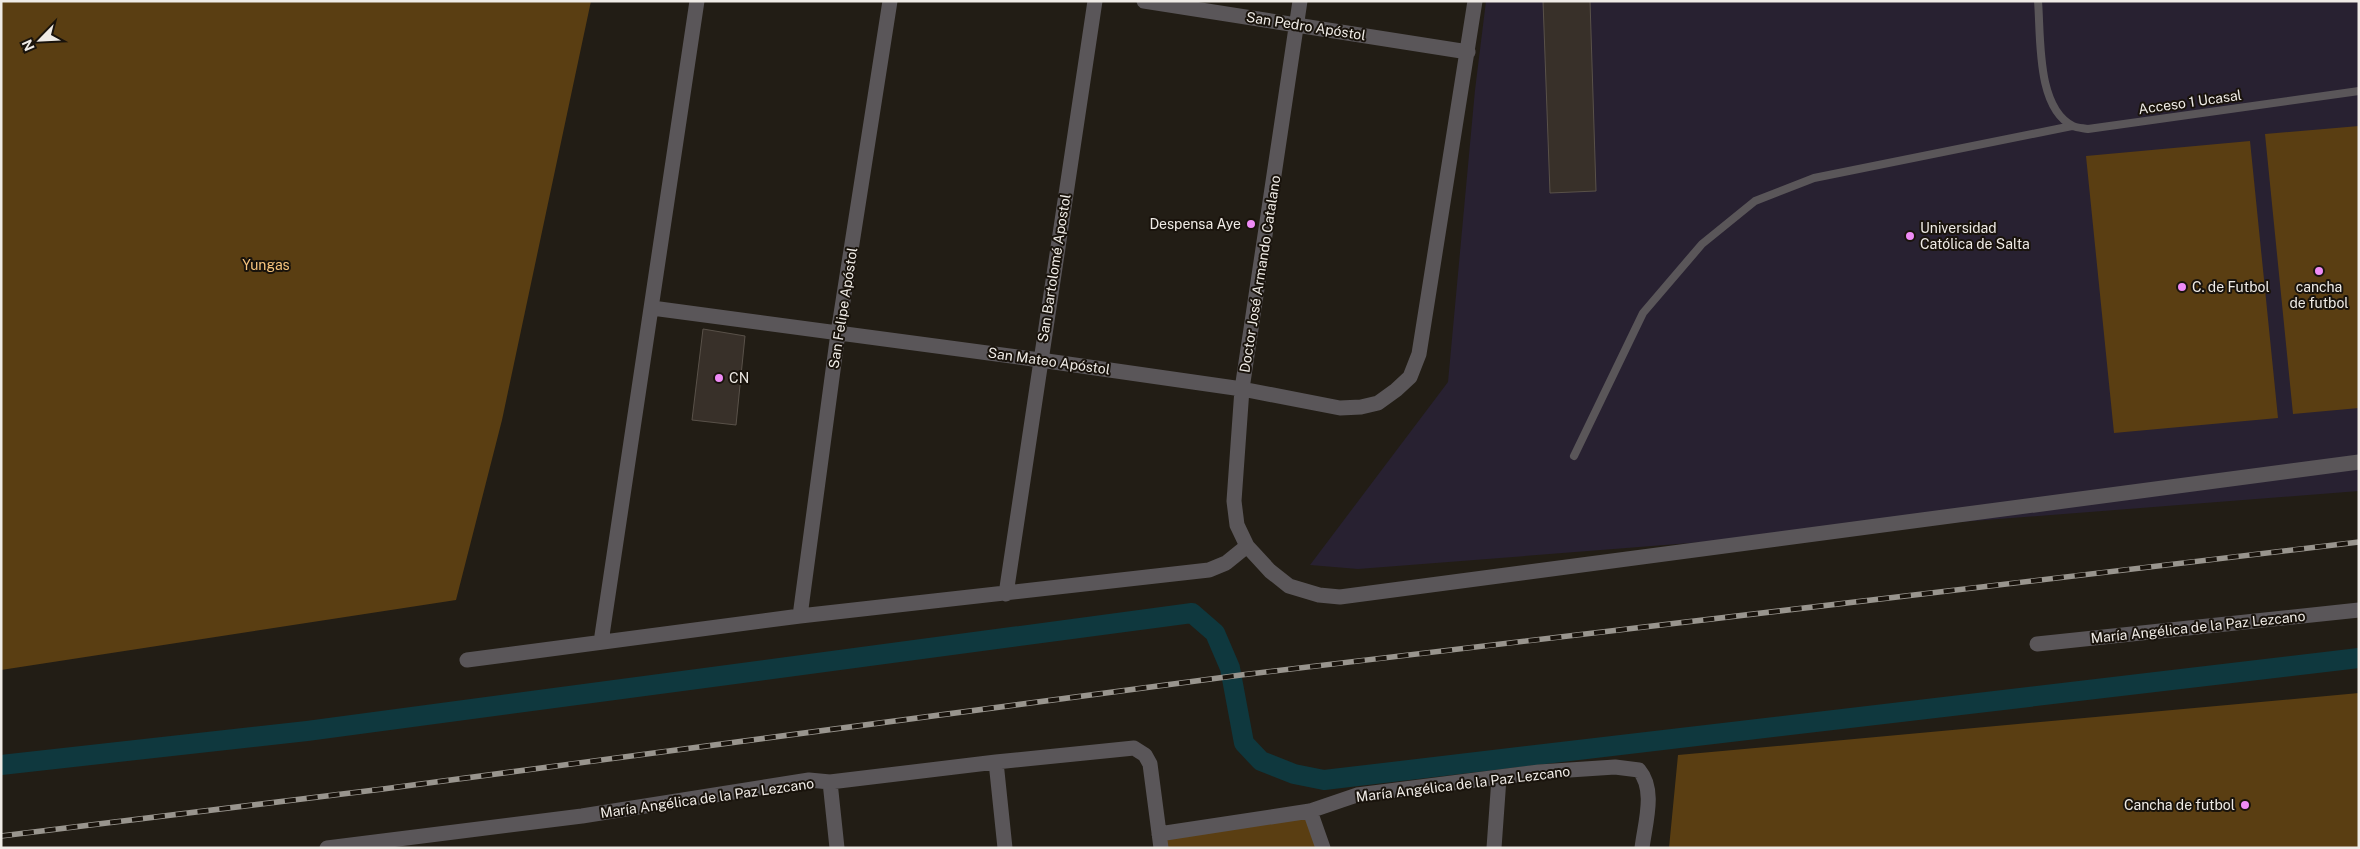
<svg xmlns="http://www.w3.org/2000/svg" width="2360" height="849" viewBox="0 0 2360 849" font-family="'Public Sans',sans-serif">
	<rect width="100%" height="100%" fill="#221d15"/>
	<path fill="#282131" d="M 1486,1 L 2359,1 L 2359,491 L 1358,569 L 1310,565 L 1448,382 L 1475,90 Z"/>
	<path fill="#5a3e12" d="M 1,1 L 591,1 L 502,420 L 456,600 L 1,670 Z
		M 2359,126 L 2359,408 L 2293,414 L 2265,134 Z
		M 2250,141 L 2278,418 L 2114,433 L 2086,156 Z
		M 2359,693 L 2359,848 L 1669,848 L 1678,755 Z
		M 1310,811 L 1318,848 L 1161,848 L 1159,834 Z"/>
	<g fill="none" stroke-linecap="round" stroke-linejoin="round">
		<path stroke="#0f383e" stroke-width="20" d="M 1,765 L 307,731 L 1192,613 L 1215,633 L 1230,668 L 1244,743 L 1261,761 L 1294,774 L 1324,780 L 2359,658"/>
	</g>
	<path fill="#383029" stroke="#595149" d="M 1543,1 L 1590,1 L 1596,191 L 1550,193 Z
		M 703,329 L 745,336 L 736,425 L 692,420 Z"/>
	<g fill="none" stroke-linecap="round" stroke-linejoin="round">
		<path stroke="#5a5659" stroke-width="8" d="M 2038,1 C 2041,36 2036,108 2073,126 C 2077,128 2083,128 2088,129 L 2359,91
			M 1574,456 L 1643,313 L 1702,244 L 1755,201 L 1814,178 L 2072,126"/>
		<path stroke="#5a5659" stroke-width="15" d="M 1144,1 L 1468,52
			M 1300,1 L 1242,389 L 1234,501 L 1237,525 L 1247,546 L 1270,571 L 1289,586 L 1319,595 L 1340,597 L 2359,462
			M 652,308 L 1040,360 L 1242,389 L 1340,408 L 1361,407 L 1378,403 L 1396,390 L 1410,377 L 1419,354 L 1475,1
			M 1006,594 L 1095,1
			M 800,616 L 838,333 L 890,1
			M 601,642 L 697,1
			M 2037,644 L 2359,610
			M 467,660 L 800,616 L 1209,570 L 1226,563 L 1247,546
			M 996,762 L 1005,848
			M 830,782 L 837,848
			M 1310,811 L 1323,848
			M 1159,834 L 1310,811 L 1357,795 L 1539,772 L 1615,767 L 1639,770 C 1656,790 1645,823 1642,848
			M 327,848 L 582,816 L 809,780 L 830,782 L 996,762 L 1134,748 L 1145,755 L 1150,764 L 1161,848
			M 1494,848 L 1499,778"/>
		<g stroke="#99958e" stroke-width="5.5">
			<path id="rail" d="M 1,836 L 383,789 L 1241,675 L 2359,542"/>
		</g>
		<use href="#rail" stroke="#19130c" stroke-width="4" stroke-dasharray="11" stroke-linecap="butt"/>
	</g>
	<g fill="#ef8bf6" stroke="#19130c" stroke-width="2">
		<circle cx="1251" cy="224" r="5"/>
		<circle cx="1910" cy="236" r="5"/>
		<circle cx="2319" cy="271" r="5"/>
		<circle cx="2182" cy="287" r="5"/>
		<circle cx="719" cy="378" r="5"/>
		<circle cx="2245" cy="805" r="5"/>
	</g>
	<g text-anchor="middle" stroke-width="4" stroke-linejoin="round" paint-order="stroke">
		<g font-size="14" fill="#efebe6" stroke="#19130c">
			<text transform="translate(1306 26) rotate(9)" y="5">San Pedro Apóstol</text>
			<text transform="translate(2190 102) rotate(-8)" y="5">Acceso 1 Ucasal</text>
			<text transform="translate(1054 268) rotate(-81)" y="5">San Bartolomé Apostol</text>
			<text transform="translate(1260 274) rotate(-81)" y="5">Doctor José Armando Catalano</text>
			<text transform="translate(843 308) rotate(-81)" y="5">San Felipe Apóstol</text>
			<text transform="translate(1049 361) rotate(8)" y="5">San Mateo Apóstol</text>
			<text transform="translate(2198 627) rotate(-6)" y="5">María Angélica de la Paz Lezcano</text>
			<text transform="translate(1463 784) rotate(-7)" y="5">María Angélica de la Paz Lezcano</text>
			<text transform="translate(707 798) rotate(-8)" y="5">María Angélica de la Paz Lezcano</text>
		</g>
		<g font-size="14" fill="#efebe6" stroke="#19130c" text-anchor="start">
			<text x="1241" y="229" text-anchor="end">Despensa Aye</text>
			<text x="1920" y="233">Universidad<tspan x="1920" dy="16">Católica de Salta</tspan></text>
			<text x="2192" y="292">C. de Futbol</text>
			<text x="2319" y="292" text-anchor="middle">cancha<tspan x="2319" dy="16">de futbol</tspan></text>
			<text x="729" y="383">CN</text>
			<text x="2235" y="810" text-anchor="end">Cancha de futbol</text>
		</g>
		<g font-size="14" fill="#f7c47e" stroke="#19130c">
			<text x="266" y="270">Yungas</text>
		</g>
	</g>
	<rect width="2360" height="849" fill="none" stroke="#efebe6" stroke-width="5"/>
	<g transform="translate(40 40) rotate(246)" stroke="#19130c" stroke-width="4" paint-order="stroke">
	<path d="M0-4L9 19L0 12L-9 19Z" fill="#efebe6"/>
	<text y="-8" font-size="14" font-weight="bold" text-anchor="middle" fill="#efebe6">N</text>
	</g>
</svg>
